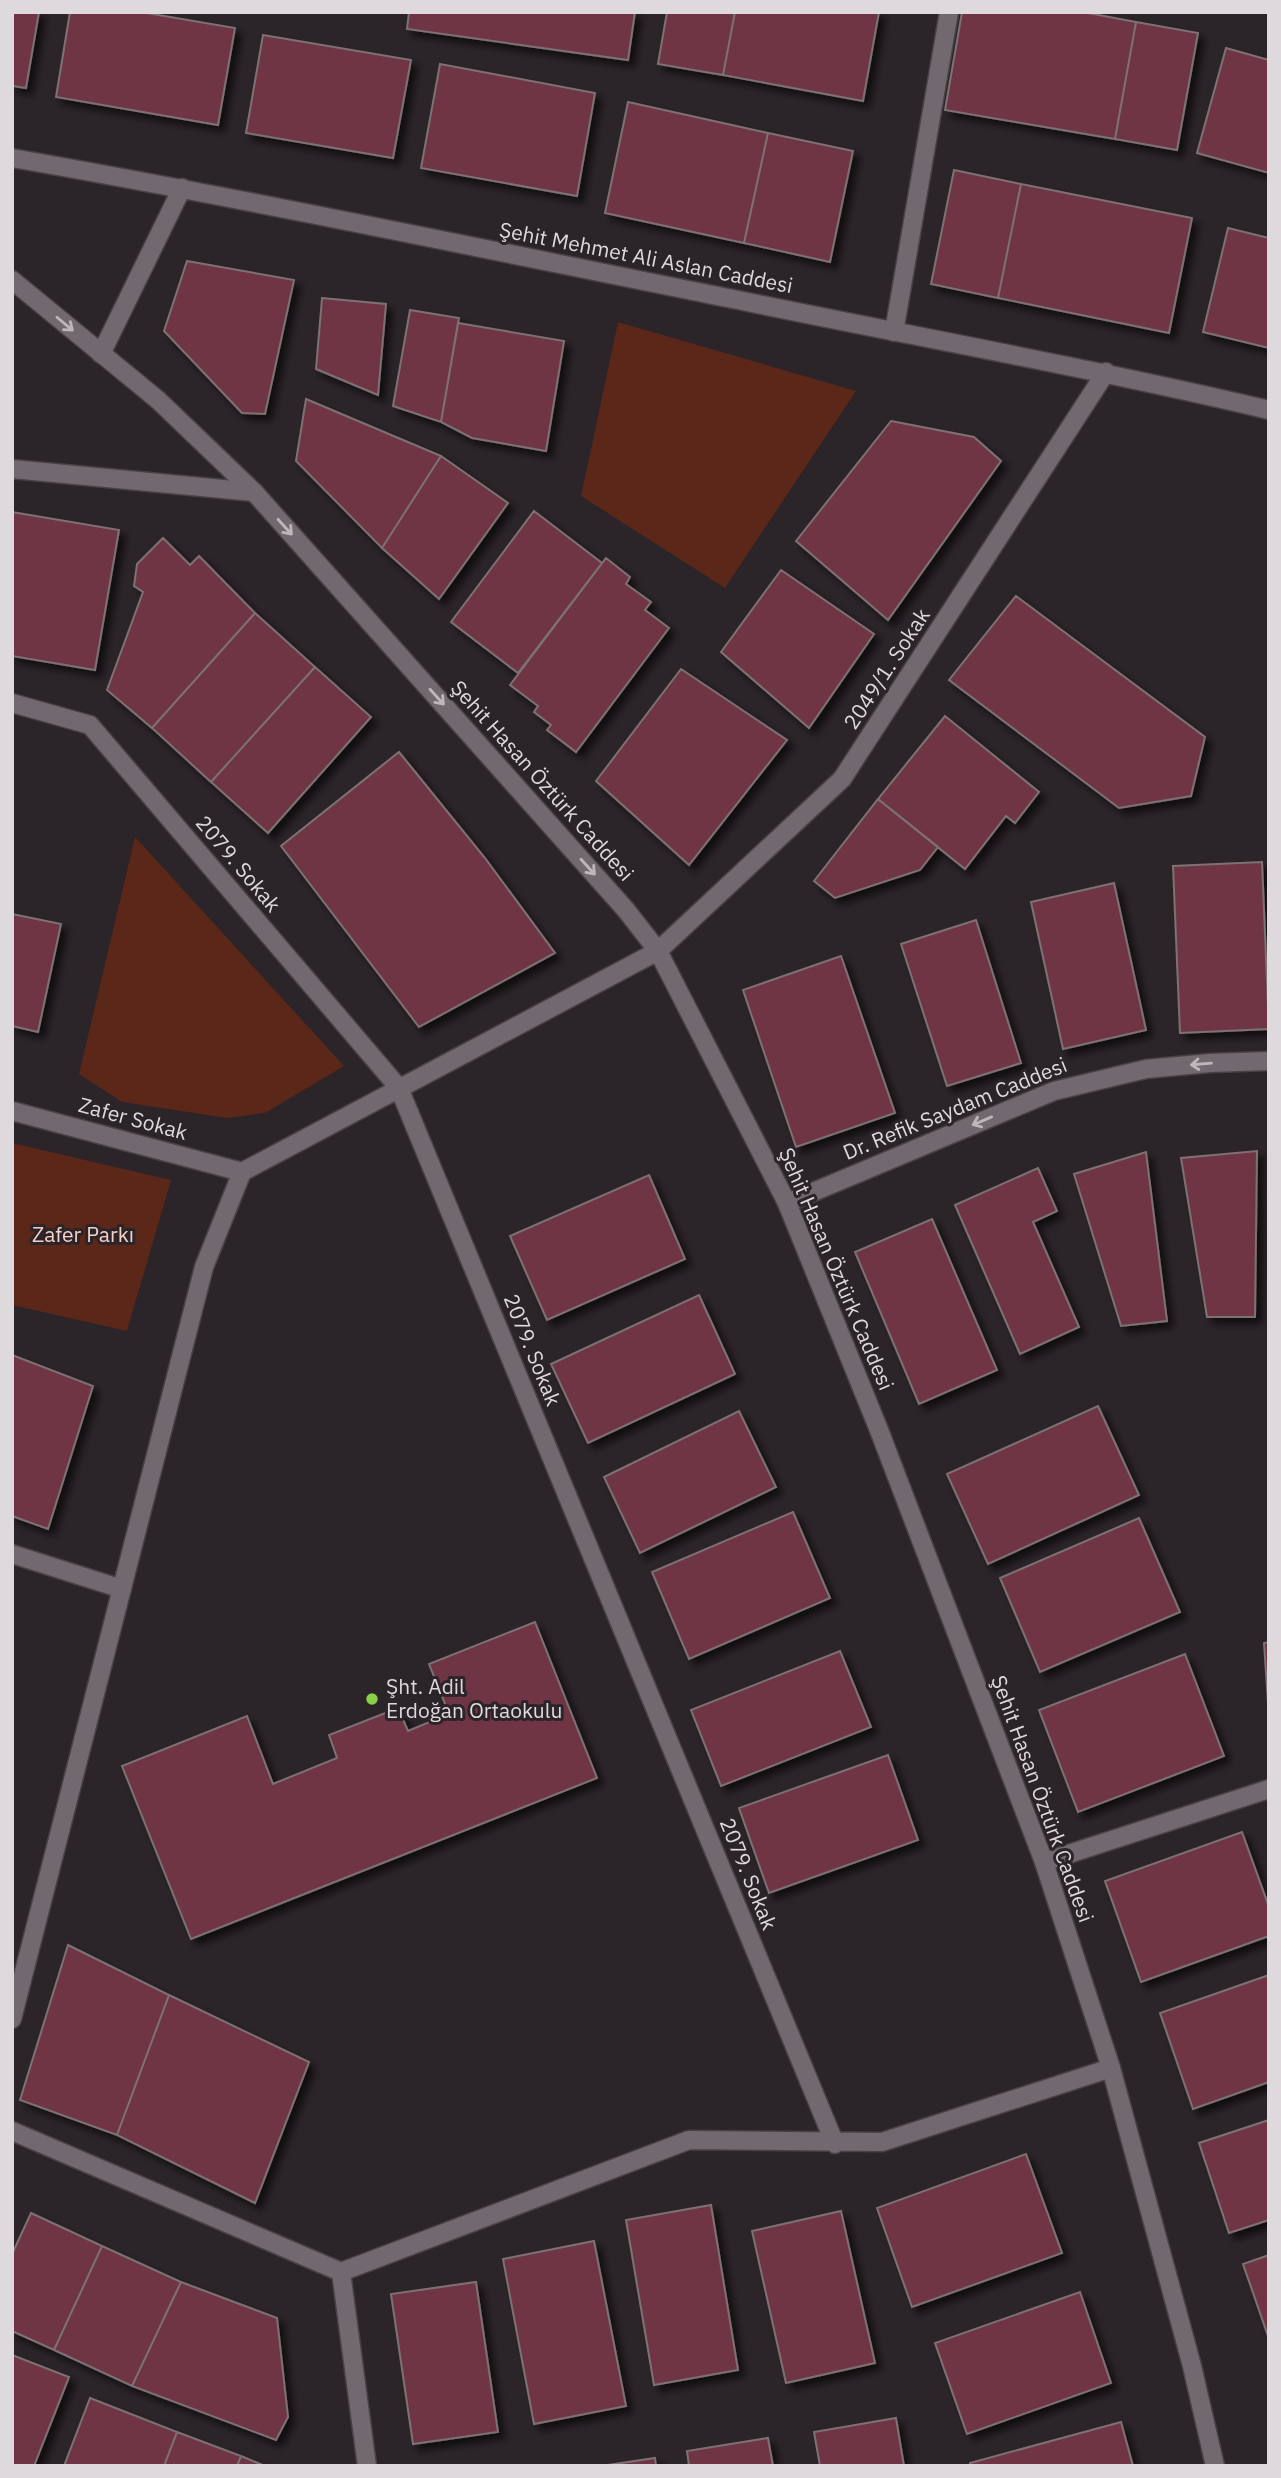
<svg xmlns="http://www.w3.org/2000/svg" width="1281" height="2478" viewBox="0 0 1281 2478" font-family="'IBM Plex Sans',sans-serif">
	<defs>
		<filter id="shadow"><feDropShadow dx="6" dy="6" stdDeviation="3.5" flood-color="#0009"/></filter>
	</defs>
	<rect width="100%" height="100%" fill="#2b2429"/>
	<path fill="#5a2718" d="M 618,322 L 856,391 L 725,588 L 581,496 Z
		M 135,837 L 344,1066 L 265,1113 L 227,1118 L 122,1102 L 79,1074 Z
		M 12,1143 L 171,1180 L 127,1331 L 12,1305 Z"/>
	<path fill="#703644" stroke="#7c7173" stroke-width="2" filter="url(#shadow)" d="M 12,12 L 39,12 L 26,88 L 12,86 Z
		M 70,12 L 141,12 L 235,28 L 218,125 L 56,97 Z
		M 409,12 L 635,12 L 628,60 L 407,29 Z
		M 667,12 L 735,12 L 723,75 L 658,64 Z
		M 735,12 L 879,12 L 863,101 L 723,75 Z
		M 962,12 L 1083,12 L 1136,22 L 1115,139 L 945,110 Z
		M 1136,22 L 1198,33 L 1177,150 L 1115,139 Z
		M 263,35 L 411,60 L 393,158 L 246,133 Z
		M 1226,48 L 1269,60 L 1269,173 L 1197,153 Z
		M 440,64 L 595,93 L 577,196 L 421,168 Z
		M 628,102 L 768,133 L 744,243 L 605,213 Z
		M 768,133 L 853,151 L 830,262 L 744,243 Z
		M 954,170 L 1021,184 L 998,298 L 931,284 Z
		M 1021,184 L 1192,218 L 1169,333 L 998,298 Z
		M 1228,228 L 1269,238 L 1269,348 L 1203,332 Z
		M 187,261 L 294,280 L 265,414 L 242,413 L 164,331 Z
		M 322,298 L 386,304 L 378,395 L 316,369 Z
		M 410,310 L 459,318 L 441,422 L 393,406 Z
		M 458,323 L 564,341 L 546,451 L 472,438 L 441,422 Z
		M 306,399 L 441,456 L 382,548 L 296,461 Z
		M 891,421 L 974,437 L 1001,461 L 888,620 L 796,541 Z
		M 441,456 L 508,503 L 439,599 L 382,548 Z
		M 534,511 L 602,563 L 518,673 L 451,622 Z
		M 12,512 L 119,530 L 95,670 L 12,656 Z
		M 163,538 L 190,565 L 199,556 L 255,613 L 152,728 L 107,690 L 143,592 L 134,586 L 137,564 Z
		M 606,558 L 630,577 L 626,584 L 651,602 L 645,610 L 669,628 L 576,752 L 547,730 L 551,725 L 534,712 L 538,706 L 510,685 Z
		M 781,570 L 874,634 L 809,728 L 721,652 Z
		M 1016,596 L 1205,737 L 1191,796 L 1119,808 L 949,680 Z
		M 255,613 L 315,667 L 211,782 L 152,728 Z
		M 315,667 L 371,717 L 268,833 L 211,782 Z
		M 681,669 L 787,740 L 689,865 L 596,781 Z
		M 945,716 L 1039,792 L 1015,823 L 1006,816 L 965,869 L 878,799 Z
		M 399,752 L 485,858 L 555,953 L 419,1027 L 281,846 Z
		M 878,799 L 938,847 L 920,870 L 835,898 L 814,881 Z
		M 1262,862 L 1269,1029 L 1180,1033 L 1173,866 Z
		M 1114,883 L 1146,1030 L 1063,1049 L 1031,902 Z
		M 12,914 L 61,924 L 38,1032 L 12,1026 Z
		M 976,920 L 1021,1063 L 947,1086 L 901,944 Z
		M 841,956 L 895,1113 L 796,1147 L 743,990 Z
		M 1257,1151 L 1255,1317 L 1207,1317 L 1181,1158 Z
		M 1146,1152 L 1167,1321 L 1121,1326 L 1074,1174 Z
		M 1038,1168 L 1057,1211 L 1033,1222 L 1079,1327 L 1020,1354 L 955,1205 Z
		M 649,1175 L 685,1259 L 547,1320 L 510,1236 Z
		M 932,1219 L 997,1370 L 919,1404 L 855,1252 Z
		M 699,1295 L 735,1374 L 588,1443 L 551,1364 Z
		M 12,1355 L 93,1386 L 48,1529 L 12,1516 Z
		M 1098,1406 L 1139,1495 L 988,1564 L 947,1474 Z
		M 739,1411 L 776,1487 L 640,1553 L 604,1477 Z
		M 793,1512 L 830,1598 L 689,1659 L 652,1572 Z
		M 1139,1518 L 1180,1612 L 1040,1672 L 1000,1578 Z
		M 535,1622 L 597,1778 L 191,1939 L 122,1766 L 247,1716 L 273,1784 L 337,1758 L 329,1735 L 398,1708 L 408,1731 L 449,1714 L 429,1664 Z
		M 1269,1642 L 1269,1718 L 1264,1643 Z
		M 840,1651 L 871,1727 L 721,1786 L 691,1710 Z
		M 1185,1654 L 1224,1756 L 1078,1812 L 1039,1710 Z
		M 888,1755 L 918,1840 L 769,1893 L 739,1808 Z
		M 1242,1832 L 1269,1907 L 1269,1936 L 1141,1982 L 1105,1881 Z
		M 68,1945 L 169,1995 L 117,2135 L 20,2100 Z
		M 1269,1975 L 1269,2082 L 1193,2109 L 1160,2013 Z
		M 169,1995 L 309,2062 L 255,2203 L 117,2135 Z
		M 1269,2120 L 1269,2220 L 1229,2233 L 1199,2143 Z
		M 1026,2154 L 1062,2253 L 912,2307 L 877,2208 Z
		M 711,2205 L 738,2370 L 654,2385 L 626,2220 Z
		M 841,2211 L 875,2363 L 786,2383 L 752,2231 Z
		M 31,2213 L 102,2246 L 54,2350 L 12,2331 L 12,2254 Z
		M 594,2241 L 626,2406 L 534,2424 L 503,2259 Z
		M 102,2246 L 181,2282 L 132,2386 L 54,2350 Z
		M 1269,2255 L 1269,2339 L 1243,2264 Z
		M 181,2282 L 277,2318 L 288,2417 L 276,2440 L 132,2386 Z
		M 476,2282 L 498,2432 L 413,2444 L 391,2294 Z
		M 1080,2292 L 1111,2383 L 967,2434 L 935,2343 Z
		M 12,2355 L 69,2377 L 34,2466 L 12,2466 Z
		M 90,2398 L 177,2432 L 164,2466 L 64,2466 Z
		M 896,2418 L 904,2466 L 820,2466 L 814,2432 Z
		M 1121,2422 L 1133,2466 L 970,2466 L 970,2463 Z
		M 177,2432 L 241,2456 L 237,2466 L 164,2466 Z
		M 768,2438 L 773,2466 L 689,2466 L 687,2451 Z
		M 241,2456 L 265,2466 L 237,2466 Z
		M 655,2458 L 656,2466 L 601,2466 Z"/>
	<g fill="none" stroke-linecap="round" stroke-linejoin="round">
		<g stroke="#484247" stroke-width="21">
			<path id="minor" d="M 894,332 L 949,12
				M 101,354 L 182,188
				M 12,469 L 254,492
				M 12,703 L 90,725 L 399,1088 L 835,2144
				M 12,1111 L 242,1172
				M 787,1203 L 1054,1091 L 1146,1069 L 1210,1063 L 1269,1061
				M 12,1554 L 122,1589
				M 1044,1862 L 1269,1789
				M 12,2019 L 204,1267 L 242,1172 L 658,951 L 842,779 L 1106,372
				M 12,2131 L 341,2272 L 689,2140 L 882,2142 L 1111,2068
				M 341,2272 L 367,2466"/>
		</g>
		<g stroke="#484247" stroke-width="21">
			<path id="tertiary" d="M 12,158 C 253,200 493,251 733,299 C 912,336 1091,368 1269,410
				M 12,280 L 158,400 L 254,492 L 626,910 L 658,951 L 787,1203 L 879,1430 L 1044,1862 L 1111,2068 L 1192,2366 L 1215,2466"/>
		</g>
		<use href="#minor" stroke="#71696f" stroke-width="18"/>
		<use href="#tertiary" stroke="#71696f" stroke-width="18"/>
	</g>
	<defs><path id="oneway-shaft" d="M-6 0H5M1.5-3L5.5 0L1.5 3" fill="none" stroke-width="1.6" stroke-linecap="round" stroke-linejoin="round" transform="scale(1.75)"/></defs>
	<g stroke="#bdb7bb">
		<use href="#oneway-shaft" transform="translate(65 324) rotate(40)"/>
		<use href="#oneway-shaft" transform="translate(285 527) rotate(48)"/>
		<use href="#oneway-shaft" transform="translate(437 697) rotate(48)"/>
		<use href="#oneway-shaft" transform="translate(588 867) rotate(48)"/>
		<use href="#oneway-shaft" transform="translate(1201 1064) rotate(175)"/>
		<use href="#oneway-shaft" transform="translate(982 1121) rotate(157)"/>
	</g>
	<circle fill="#89cf48" stroke="#2b2429" stroke-width="2.5" cx="372" cy="1699" r="7"/>
	<g text-anchor="middle" stroke-width="6" stroke-linejoin="round" paint-order="stroke">
		<g font-size="21" fill="#ddd9dc" stroke="#2b2429">
			<text transform="translate(646 258) rotate(11)" y="7">Şehit Mehmet Ali Aslan Caddesi</text>
			<text transform="translate(887 669) rotate(-57)" y="7">2049/1. Sokak</text>
			<text transform="translate(542 781) rotate(48)" y="7">Şehit Hasan Öztürk Caddesi</text>
			<text transform="translate(238 864) rotate(50)" y="7">2079. Sokak</text>
			<text transform="translate(955 1109) rotate(-22)" y="7">Dr. Refik Saydam Caddesi</text>
			<text transform="translate(133 1119) rotate(15)" y="7">Zafer Sokak</text>
			<text transform="translate(836 1269) rotate(67)" y="7">Şehit Hasan Öztürk Caddesi</text>
			<text transform="translate(532 1350) rotate(68)" y="7">2079. Sokak</text>
			<text transform="translate(1042 1799) rotate(70)" y="7">Şehit Hasan Öztürk Caddesi</text>
			<text transform="translate(748 1874) rotate(68)" y="7">2079. Sokak</text>
		</g>
		<g font-size="21" fill="#f5d0c5" stroke="#2b2429">
			<text x="83" y="1242">Zafer Parkı</text>
		</g>
		<g font-size="21" fill="#ddd9dc" stroke="#2b2429" text-anchor="start">
			<text x="386" y="1694">Şht. Adil<tspan x="386" dy="24">Erdoğan Ortaokulu</tspan></text>
		</g>
	</g>
	<rect width="1281" height="2478" fill="none" stroke="#ddd9dc" stroke-width="28"/>
</svg>
